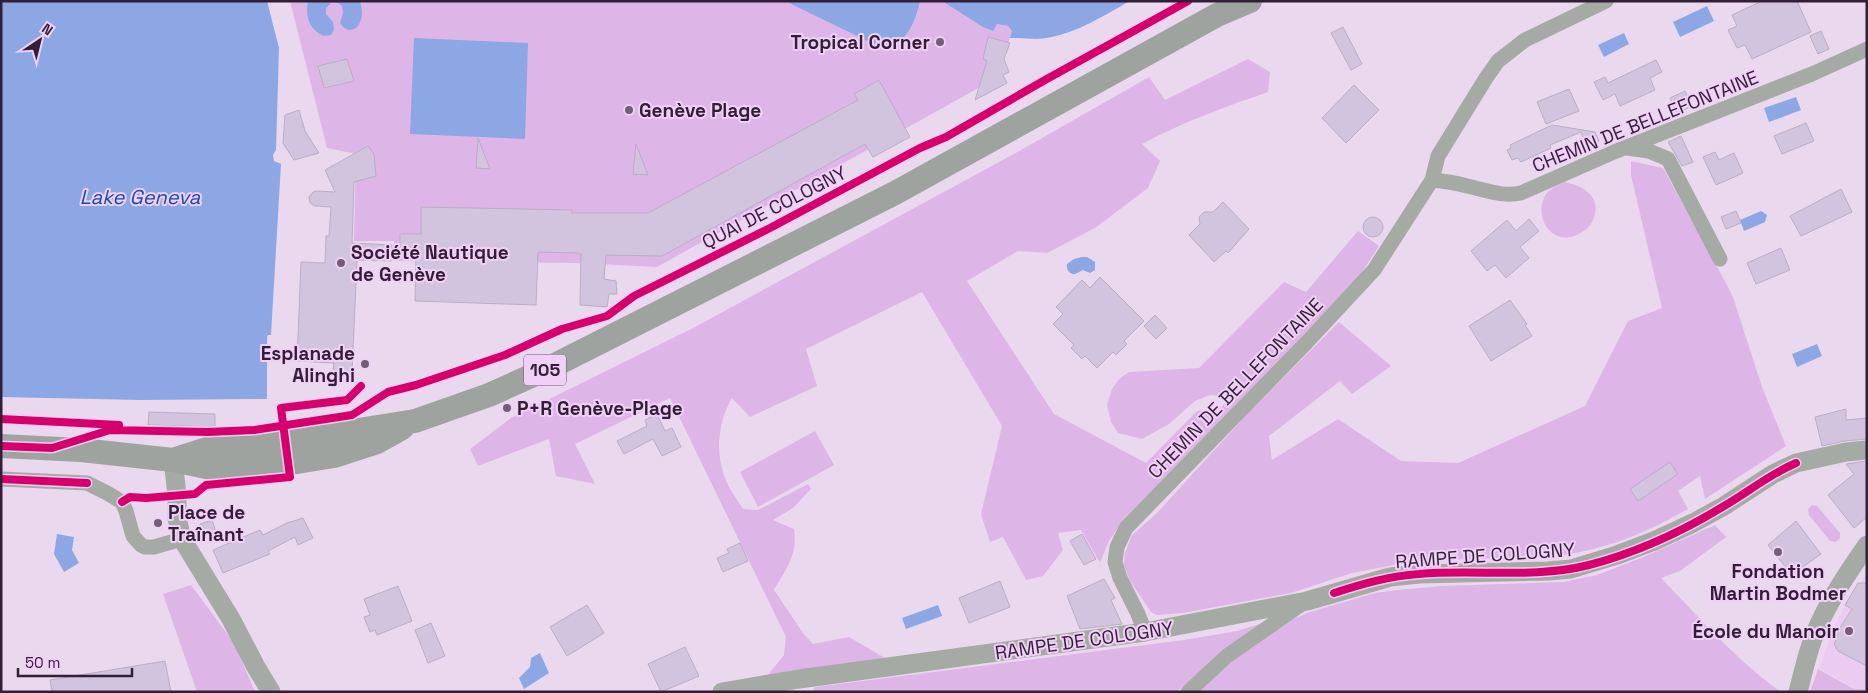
<svg xmlns="http://www.w3.org/2000/svg" width="1868" height="693" viewBox="0 0 1868 693" font-family="'Space Grotesk',sans-serif">
	<rect width="100%" height="100%" fill="#ead9ee"/>
	<path fill="#eccbf3" d="M 1867,574 L 1867,689 L 1855,689 L 1819,668 L 1835,625 L 1858,583 L 1860,583 Z"/>
	<path fill="#deb5e7" d="M 290,1 L 785,1 L 831,22 L 896,46 C 911,33 915,21 920,2 L 918,1 L 942,1 L 981,26 L 997,24 L 1008,26 L 1012,31 L 1003,59 L 1009,71 L 657,267 L 577,263 L 393,261 L 394,241 L 354,241 L 356,154 L 327,148 Z
		M 1248,59 L 1270,72 L 1268,92 C 1225,107 1183,122 1142,144 L 1160,161 L 1148,188 L 1095,228 L 1047,253 L 1018,251 L 967,281 L 1054,414 L 1146,463 L 1197,411 L 1220,408 L 1231,397 L 1210,395 L 1195,401 L 1169,424 L 1142,439 L 1118,433 L 1111,422 L 1107,405 L 1112,389 L 1119,379 L 1129,372 L 1199,368 L 1284,282 L 1306,292 L 1358,231 L 1379,246 L 1359,277 L 1119,526 L 1109,541 L 1100,563 L 1081,530 L 1058,533 L 1063,550 L 1043,576 L 1026,580 L 1003,537 L 990,542 L 981,514 L 1002,426 L 922,292 L 806,349 L 817,386 L 750,417 L 732,398 C 718,422 715,452 725,478 C 729,489 737,499 743,509 L 758,510 L 808,484 L 811,489 L 793,508 L 773,520 L 794,529 C 798,555 786,569 774,590 L 803,633 L 813,644 L 849,637 L 885,658 L 768,675 L 784,655 L 786,637 L 670,398 L 575,444 L 595,484 L 556,476 L 549,439 L 478,466 L 470,449 L 511,418 L 695,327 L 1021,150 L 1149,77 L 1165,100 Z
		M 1631,161 L 1663,168 L 1727,285 L 1733,297 L 1762,387 L 1786,446 L 1705,499 L 1700,476 L 1678,491 L 1688,509 C 1644,534 1609,548 1559,556 L 1415,561 L 1352,573 L 1291,593 L 1183,613 L 1157,615 L 1151,612 L 1129,579 L 1124,565 L 1125,553 L 1132,535 L 1157,513 L 1249,412 L 1339,322 L 1391,366 L 1352,394 L 1340,381 L 1269,436 L 1272,460 L 1338,419 L 1401,461 L 1458,463 L 1585,406 L 1628,321 L 1662,308 L 1631,175 Z
		M 1565,182 C 1585,186 1604,199 1592,222 C 1588,229 1582,233 1574,236 C 1551,244 1535,218 1544,198 C 1547,190 1557,185 1565,182 Z
		M 815,431 L 834,465 L 758,507 L 740,472 Z
		M 1812,505 L 1817,506 L 1840,533 L 1840,538 L 1836,542 L 1830,541 L 1809,515 L 1808,509 Z
		M 1715,525 L 1726,537 L 1680,571 L 1661,578 C 1699,617 1736,660 1781,692 L 1198,692 L 1234,660 L 1293,619 L 1313,611 L 1375,593 L 1397,590 L 1441,586 L 1563,582 L 1597,575 L 1641,558 Z
		M 191,585 L 234,643 L 255,692 L 197,692 L 163,594 Z
		M 1263,623 L 1238,641 L 1176,692 L 812,692 L 815,687 L 1184,640 L 1237,631 Z
		M 1818,669 L 1854,689 L 1867,689 L 1867,692 L 1810,692 Z"/>
	<path fill="#8ca7e4" d="M 1,1 L 267,1 L 279,48 L 276,150 L 273,155 L 274,161 L 281,164 L 271,335 L 268,335 L 267,337 L 267,399 L 140,400 L 1,397 Z
		M 308,1 L 360,1 C 363,11 363,21 356,28 C 349,32 344,29 340,23 L 343,13 L 342,6 L 338,3 L 331,3 L 326,8 L 326,14 L 333,22 L 334,30 L 331,35 L 323,36 C 309,28 305,17 308,1 Z
		M 785,1 L 918,1 L 920,2 C 914,25 908,40 886,50 Z
		M 942,1 L 1130,1 C 1101,17 1071,37 1037,39 C 1029,39 1019,38 1010,38 L 1012,31 L 1008,26 L 997,24 L 993,31 L 981,26 Z
		M 1707,6 L 1714,21 L 1680,37 L 1673,22 Z
		M 1624,33 L 1629,44 L 1604,57 L 1598,45 Z
		M 414,38 L 528,43 L 525,139 L 410,134 Z
		M 1796,97 L 1801,110 L 1769,122 L 1764,108 Z
		M 1761,211 L 1767,215 L 1765,222 L 1744,231 L 1740,220 Z
		M 1082,257 L 1087,257 L 1095,262 L 1095,270 L 1090,273 L 1083,270 L 1075,274 C 1069,274 1066,269 1067,264 L 1074,259 Z
		M 1817,344 L 1822,356 L 1797,367 L 1792,354 Z
		M 57,534 L 74,537 L 72,550 L 79,563 L 64,572 L 54,554 Z
		M 938,605 L 942,616 L 906,629 L 902,618 Z
		M 540,653 L 549,673 L 524,689 L 519,678 L 530,667 L 531,658 Z"/>
	<path fill="#d2c4df" stroke="#baadc4" d="M 1762,1 L 1797,1 L 1811,32 L 1752,59 L 1745,45 L 1737,48 L 1728,30 L 1737,26 L 1732,15 Z
		M 1343,27 L 1362,64 L 1351,70 L 1331,33 Z
		M 1821,31 L 1829,49 L 1818,54 L 1810,36 Z
		M 988,37 L 1010,43 L 1004,59 L 1009,72 L 1003,75 L 1007,83 L 975,100 L 987,61 L 983,59 Z
		M 347,59 L 354,81 L 324,88 L 318,66 Z
		M 1656,60 L 1662,72 L 1650,78 L 1655,90 L 1620,106 L 1615,94 L 1603,100 L 1594,82 L 1605,77 L 1608,83 Z
		M 879,80 L 910,137 L 873,157 L 865,144 L 662,256 L 606,255 L 604,279 L 616,281 L 617,294 L 609,294 L 607,307 L 580,305 L 581,254 L 577,253 L 538,252 L 536,305 L 415,301 L 416,248 L 400,247 L 400,234 L 421,234 L 421,207 L 572,210 L 572,213 L 648,213 L 858,100 L 854,94 Z
		M 1354,85 L 1379,110 L 1346,143 L 1322,118 Z
		M 1569,89 L 1579,111 L 1546,124 L 1537,102 Z
		M 1685,91 L 1692,106 L 1677,113 L 1670,98 Z
		M 299,110 L 305,131 L 319,153 L 294,160 L 283,143 L 285,115 Z
		M 1806,123 L 1814,141 L 1782,154 L 1774,136 Z
		M 1552,125 L 1595,132 L 1599,141 L 1587,147 L 1581,132 L 1550,145 L 1551,148 L 1521,162 L 1518,158 L 1512,160 L 1507,150 L 1511,148 L 1510,145 Z
		M 1681,136 L 1693,162 L 1682,166 L 1668,142 Z
		M 478,138 L 490,169 L 476,168 Z
		M 636,144 L 648,175 L 633,174 Z
		M 368,146 L 374,154 L 376,176 L 354,182 L 352,243 L 392,245 L 391,261 L 357,260 L 352,372 L 333,371 L 334,363 L 297,361 L 301,262 L 325,263 L 326,236 L 329,236 L 331,207 L 315,206 L 310,203 L 309,197 L 313,192 L 317,191 L 335,192 L 325,170 Z
		M 1715,152 L 1719,160 L 1734,153 L 1743,173 L 1716,185 L 1703,157 Z
		M 1841,189 L 1852,212 L 1801,236 L 1790,216 Z
		M 1223,202 L 1249,229 L 1228,253 L 1226,251 L 1214,262 L 1189,235 L 1200,224 L 1199,217 L 1204,212 L 1213,212 Z
		M 1736,211 L 1741,223 L 1726,229 L 1721,217 Z
		M1363 227a10 10 0 1 1 20 0a10 10 0 1 1-20 0Z
		M 1529,219 L 1539,231 L 1520,247 L 1529,258 L 1506,278 L 1495,265 L 1487,271 L 1471,251 L 1507,220 L 1516,231 Z
		M 1781,248 L 1790,270 L 1756,284 L 1747,263 Z
		M 1100,277 L 1144,321 L 1124,341 L 1127,344 L 1116,355 L 1113,352 L 1097,368 L 1085,356 L 1082,359 L 1071,348 L 1074,345 L 1053,324 L 1063,314 L 1056,307 L 1082,280 L 1090,288 Z
		M 1510,300 L 1527,324 L 1525,325 L 1532,336 L 1491,361 L 1469,326 Z
		M 1155,315 L 1167,328 L 1156,339 L 1144,326 Z
		M 1846,409 L 1846,420 L 1867,418 L 1867,439 L 1845,441 L 1822,446 L 1815,417 Z
		M 149,412 L 215,414 L 215,427 L 148,425 Z
		M 657,414 L 665,431 L 672,428 L 681,447 L 662,456 L 653,439 L 624,454 L 617,441 L 647,426 L 645,420 Z
		M 1867,461 L 1867,517 L 1854,528 L 1828,495 L 1854,474 L 1846,464 Z
		M 1670,462 L 1678,474 L 1638,501 L 1630,489 Z
		M 303,518 L 313,538 L 298,545 L 295,537 L 268,551 L 270,554 L 223,573 L 213,550 L 260,530 L 263,535 L 287,523 Z
		M 212,520 L 216,532 L 204,536 L 200,524 Z
		M 1796,521 L 1821,554 L 1792,575 L 1768,545 Z
		M 1082,534 L 1096,559 L 1084,565 L 1070,541 Z
		M 740,543 L 748,561 L 723,572 L 717,558 L 729,553 L 727,549 Z
		M 1104,579 L 1115,598 L 1111,600 L 1122,624 L 1080,629 L 1067,596 Z
		M 1000,581 L 1010,607 L 969,623 L 959,598 Z
		M 1858,583 L 1867,583 L 1867,666 L 1838,651 L 1834,644 L 1838,635 L 1836,634 L 1852,609 L 1845,605 Z
		M 398,586 L 412,621 L 377,635 L 375,630 L 370,632 L 364,617 L 370,615 L 364,599 Z
		M 587,605 L 604,633 L 567,656 L 550,627 Z
		M 431,623 L 445,656 L 428,663 L 415,630 Z
		M 685,647 L 699,676 L 661,692 L 648,664 Z
		M 165,661 L 171,692 L 52,692 L 50,680 Z"/>
	<g fill="none" stroke-linecap="round" stroke-linejoin="round">
		<path stroke="#a6aaa5" stroke-width="15" d="M 1627,148 L 1649,151 L 1668,159 L 1720,259
			M 1432,180 C 1444,181 1456,183 1467,186 C 1486,190 1502,197 1521,193 L 1614,152 L 1812,74 L 1867,49
			M 1,479 L 87,483 L 107,493 L 122,502 L 126,511 L 133,536 L 141,545 L 145,547 L 154,547 L 182,539
			M 1145,632 L 1138,614 L 1120,578 L 1115,562 L 1117,547 L 1126,528 L 1307,342 L 1374,270 L 1432,180 L 1438,156 L 1486,78 L 1498,61 L 1525,40 L 1606,1
			M 1188,692 L 1227,656 L 1303,603"/>
		<path stroke="#a6aaa5" stroke-width="19" d="M 173,460 L 177,495 L 177,518 L 182,539 L 231,619 L 256,667 L 271,692
			M 722,692 L 799,679 L 1145,632 L 1307,601 L 1390,577 L 1419,574 L 1548,571 L 1571,569 L 1617,555 L 1654,541 L 1693,523 L 1724,506 L 1773,474 L 1796,463 L 1846,452 L 1867,450
			M 1798,692 C 1803,673 1807,654 1814,636 C 1827,603 1847,574 1867,545"/>
		<path stroke="#9fa39f" stroke-width="24" d="M 1,446 L 81,450 L 173,460 L 211,468 L 250,466 L 297,462 L 334,456 L 377,442 L 402,428
			M 173,460 L 210,448 L 270,444 L 415,421 L 489,395 L 549,368 L 895,193 L 1217,15 L 1250,1"/>
		<g stroke="#f0d0f7" stroke-width="11">
			<path id="cycleway" d="M 1,419 L 119,425
				M 1,446 L 52,448 L 110,430 L 208,432 L 254,430 L 352,415 L 388,392 L 416,385 L 505,355 L 562,329 L 607,316 L 634,296 L 770,228 L 920,148 L 946,137 L 1045,80 L 1188,1
				M 1,479 L 87,483
				M 122,502 L 130,497 L 146,498 L 195,494 L 206,485 L 290,477 L 281,408 L 347,400 L 361,386
				M 1334,593 C 1362,584 1389,576 1419,574 C 1475,569 1534,579 1589,565 C 1635,553 1683,531 1724,506 C 1748,492 1770,474 1796,463"/>
		</g>
		<use href="#cycleway" stroke="#d6006c" stroke-width="8"/>
	</g>
	<g fill="#725f77" stroke="#f0d0f7" stroke-width="2">
		<circle cx="940" cy="42" r="5"/>
		<circle cx="629" cy="110" r="5"/>
		<circle cx="341" cy="263" r="5"/>
		<circle cx="365" cy="364" r="5"/>
		<circle cx="507" cy="408" r="5"/>
		<circle cx="158" cy="523" r="5"/>
		<circle cx="1778" cy="552" r="5"/>
		<circle cx="1849" cy="631" r="5"/>
	</g>
	<g text-anchor="middle" stroke-width="4" stroke-linejoin="round" paint-order="stroke">
		<rect fill="#f0d0f7" stroke="#6b5371" stroke-width="1" x="524" y="354.5" width="42" height="31" rx="4"/>
		<g font-size="18" font-weight="bold" fill="#321e37">
			<text x="545" y="376">105</text>
		</g>
		<g font-size="19" font-weight="bold" fill="#321e37" stroke="#f0d0f7" text-anchor="start">
			<text x="930" y="49" text-anchor="end">Tropical Corner</text>
			<text x="639" y="117">Genève Plage</text>
			<text x="351" y="259">Société Nautique<tspan x="351" dy="22">de Genève</tspan></text>
			<text x="355" y="360" text-anchor="end">Esplanade<tspan x="355" dy="22">Alinghi</tspan></text>
			<text x="517" y="415">P+R Genève-Plage</text>
			<text x="168" y="519">Place de<tspan x="168" dy="22">Traînant</tspan></text>
			<text x="1778" y="578" text-anchor="middle">Fondation<tspan x="1778" dy="22">Martin Bodmer</tspan></text>
			<text x="1839" y="638" text-anchor="end">École du Manoir</text>
		</g>
		<g font-size="19" fill="#321e37" stroke="#f0d0f7">
			<text transform="translate(1645 121) rotate(-22)" y="7">CHEMIN DE BELLEFONTAINE</text>
			<text transform="translate(774 207) rotate(-27)" y="7">QUAI DE COLOGNY</text>
			<text transform="translate(1235 388) rotate(-46)" y="7">CHEMIN DE BELLEFONTAINE</text>
			<text transform="translate(1485 555) rotate(-4)" y="7">RAMPE DE COLOGNY</text>
			<text transform="translate(1084 640) rotate(-8)" y="7">RAMPE DE COLOGNY</text>
		</g>
		<g font-size="20" font-style="italic" fill="#154ba7" stroke="#f0d0f7">
			<text x="140" y="204">Lake Geneva</text>
		</g>
	</g>
	<rect width="1868" height="693" fill="none" stroke="#321e37" stroke-width="5"/>
	<g transform="translate(40 40) rotate(35)" stroke="#f0d0f7" stroke-width="4" paint-order="stroke">
	<path d="M0-4L9 19L0 12L-9 19Z" fill="#321e37"/>
	<text y="-8" font-size="14" font-weight="bold" text-anchor="middle" fill="#321e37">N</text>
	</g>
	<path d="M18 668v8h114v-8" fill="none" stroke="#321e37" stroke-width="2.5"/>
	<text x="25" y="668" font-size="15" fill="#321e37" stroke="#f0d0f7" stroke-width="4" paint-order="stroke">50 m</text>
</svg>
